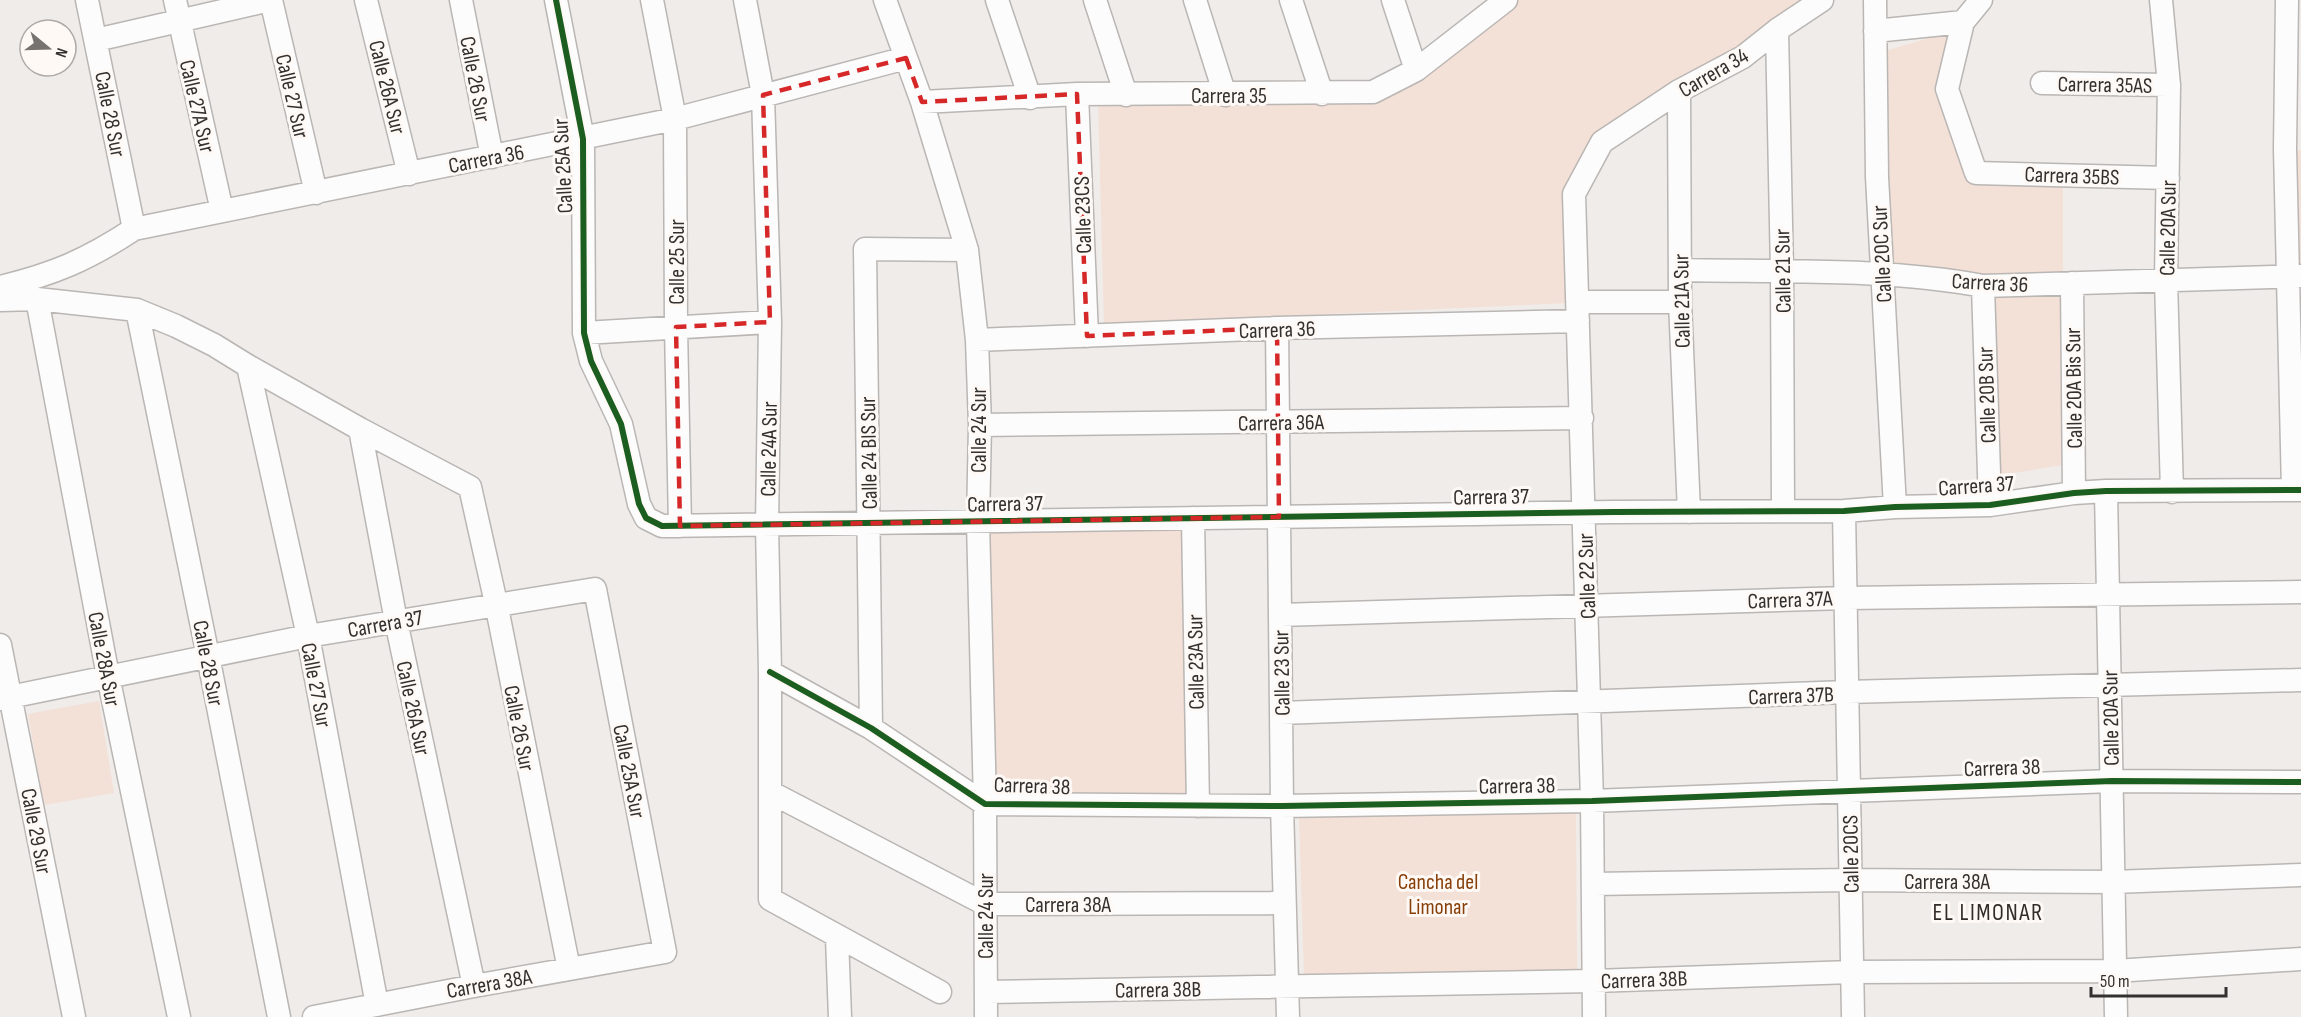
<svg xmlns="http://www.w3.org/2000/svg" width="2301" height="1017" viewBox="0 0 2301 1017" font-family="'Sofia Sans Condensed',sans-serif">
	<rect width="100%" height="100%" fill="#f0ecea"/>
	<path fill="#f3e0d6" d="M 1516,0 L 1815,0 L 1603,137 L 1567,193 L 1571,303 L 1104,324 L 1098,99 L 1375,97 Z
		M 1956,30 L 1941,93 L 1974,178 L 2063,181 L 2063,465 L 1995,476 L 1991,280 L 1883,268 L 1885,51 Z
		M 2293,150 L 2301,150 L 2301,268 L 2295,269 Z
		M 1187,525 L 1192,798 L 991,797 L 984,529 Z
		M 99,701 L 114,793 L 44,805 L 28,714 Z
		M 1576,811 L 1577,972 L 1304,976 L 1299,816 Z"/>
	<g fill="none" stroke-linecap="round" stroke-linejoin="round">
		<g stroke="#b9b6b4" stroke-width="25">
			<path id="minor" d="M 87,0 L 134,229
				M 175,0 L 222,211
				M 271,0 L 316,193
				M 366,0 L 409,174
				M 461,0 L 492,157
				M 556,0 L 583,139 L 584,333 L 591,361 L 621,424 L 639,504 L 646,518 L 662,526 L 1614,512 L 1844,511 L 1895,507 L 1990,505 L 2074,493 L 2106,491 L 2301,490
				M 652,0 L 675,119 L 676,327 L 680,526
				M 745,0 L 763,95 L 770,322 L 767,525 L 770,672 L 770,899 L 940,992
				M 885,0 L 922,102 L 967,250 L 977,340 L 980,425 L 978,522 L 985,804 L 986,1017
				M 997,0 L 1030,98
				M 1095,0 L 1126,95
				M 1195,0 L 1225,95
				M 1291,0 L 1322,94
				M 1393,0 L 1416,70
				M 1875,0 L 1877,177 L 1895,507
				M 2161,0 L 2169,85 L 2166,280 L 2172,492
				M 2287,0 L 2285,149 L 2293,490
				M 1963,22 L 1947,89 L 1976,173 L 2168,178
				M 1777,30 L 1782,272 L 1783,511
				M 1875,31 L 1963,22 L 1981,0
				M 96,40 L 270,0
				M 2042,83 L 2169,85
				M 1679,91 L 1680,302 L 1689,512
				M 1077,94 L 1087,336
				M 922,102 L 1077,94 L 1373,92 L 1416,70 L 1506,0
				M 1680,270 C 1779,272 1886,268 1983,286 L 2301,276
				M 2072,283 L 2074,493
				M 1983,286 L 1990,505
				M 0,287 C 54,274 87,260 134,229 L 675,119 L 906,58
				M 37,299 L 108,676 L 179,1017
				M 0,300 L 37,299 L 137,310 L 176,326 L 214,345 L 248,366 L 360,429 L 470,487 L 496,603 L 569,969
				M 1578,302 L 1680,302
				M 137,310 L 208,656 L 279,1017
				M 1277,328 L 1282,806 L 1288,1017
				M 584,333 L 770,322
				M 977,340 L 1277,328 L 1578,321
				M 248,366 L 308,636 L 377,1005
				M 980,425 L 1582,418
				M 360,429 L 396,621 L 474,986
				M 2106,491 L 2116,1017
				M 1844,511 L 1853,1017
				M 1193,518 L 1198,806
				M 1280,615 L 1846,598 L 2301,592
				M 0,645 L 74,1017
				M 770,672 L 871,728 L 985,804 L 1282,806 L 1592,801 L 2112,781 L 2301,782
				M 0,699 L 308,636 L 595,589 L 665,952 L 474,986 L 314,1017
				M 1281,713 L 1847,692 L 2301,680
				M 871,728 L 865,249 L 967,250
				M 770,792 L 985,904 L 1284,903
				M 1593,884 L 1850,880 L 2113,882 L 2301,875
				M 837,938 L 840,1017
				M 986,992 L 1594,981 L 1852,972 L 2115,971 L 2301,959
				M 1594,1017 L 1592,801 L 1574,194 L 1602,142 L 1679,91 L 1743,57 L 1777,30 L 1822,0"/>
		</g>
		<use href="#minor" stroke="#fdfcfc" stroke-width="22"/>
		<g stroke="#fff9f6" stroke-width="10">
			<path id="cycleway" d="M 556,0 L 583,139 L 584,333 L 591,361 L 621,424 L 639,504 L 646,518 L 662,526 L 1614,512 L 1844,511 L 1895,507 L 1990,505 L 2074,493 L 2106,491 L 2301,490
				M 770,672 L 871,728 L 985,804 L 1282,806 L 1592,801 L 2112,781 L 2301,782"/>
		</g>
		<use href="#cycleway" stroke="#1b5e20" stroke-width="6"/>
	</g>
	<path fill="none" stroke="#d62828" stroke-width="4.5" stroke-dasharray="12 8" stroke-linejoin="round" d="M 906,58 L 922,102 L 1077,94 L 1087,336 L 1277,328 L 1279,517 L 680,526 L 676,327 L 770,322 L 763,95 Z"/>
	<g text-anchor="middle" stroke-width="6" stroke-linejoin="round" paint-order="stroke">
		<g font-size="22" fill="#33312f" stroke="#fff9f6">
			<text transform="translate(1713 72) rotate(-30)" y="8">Carrera 34</text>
			<text transform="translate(476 79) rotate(79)" y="8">Calle 26 Sur</text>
			<text transform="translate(2105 84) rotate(1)" y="8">Carrera 35AS</text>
			<text transform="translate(388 87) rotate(76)" y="8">Calle 26A Sur</text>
			<text x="1229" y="103">Carrera 35</text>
			<text transform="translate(293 96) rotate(77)" y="8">Calle 27 Sur</text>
			<text transform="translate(198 106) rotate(77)" y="8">Calle 27A Sur</text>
			<text transform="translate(111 114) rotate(79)" y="8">Calle 28 Sur</text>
			<text transform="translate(486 158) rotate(-11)" y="8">Carrera 36</text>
			<text transform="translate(562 166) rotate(-93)" y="8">Calle 25A Sur</text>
			<text transform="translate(2072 175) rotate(2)" y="8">Carrera 35BS</text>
			<text transform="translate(1082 215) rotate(-92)" y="8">Calle 23CS</text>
			<text transform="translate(2167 228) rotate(-89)" y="8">Calle 20A Sur</text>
			<text transform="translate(1881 254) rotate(-93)" y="8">Calle 20C Sur</text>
			<text transform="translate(676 262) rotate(-90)" y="8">Calle 25 Sur</text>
			<text transform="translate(1782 271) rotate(-91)" y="8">Calle 21 Sur</text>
			<text transform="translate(1990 282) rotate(3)" y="8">Carrera 36</text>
			<text transform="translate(1681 301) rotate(-91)" y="8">Calle 21A Sur</text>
			<text transform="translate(1277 329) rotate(-2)" y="8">Carrera 36</text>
			<text transform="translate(2073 388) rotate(-91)" y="8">Calle 20A Bis Sur</text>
			<text transform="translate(1986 395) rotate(-92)" y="8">Calle 20B Sur</text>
			<text transform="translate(1281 422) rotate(-1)" y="8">Carrera 36A</text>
			<text transform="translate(978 430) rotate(-90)" y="8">Calle 24 Sur</text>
			<text transform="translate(768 449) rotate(-89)" y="8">Calle 24A Sur</text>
			<text transform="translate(868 453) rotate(-91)" y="8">Calle 24 BIS Sur</text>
			<text transform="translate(1976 485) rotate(-4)" y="8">Carrera 37</text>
			<text transform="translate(1491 496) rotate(-1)" y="8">Carrera 37</text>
			<text transform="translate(1005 503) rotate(-1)" y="8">Carrera 37</text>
			<text transform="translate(1586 576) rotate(-92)" y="8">Calle 22 Sur</text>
			<text transform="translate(1790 599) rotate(-2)" y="8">Carrera 37A</text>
			<text transform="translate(385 623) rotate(-10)" y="8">Carrera 37</text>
			<text transform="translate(105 659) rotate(79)" y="8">Calle 28A Sur</text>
			<text transform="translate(1195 662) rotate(-91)" y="8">Calle 23A Sur</text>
			<text transform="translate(209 663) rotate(79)" y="8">Calle 28 Sur</text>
			<text transform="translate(1281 673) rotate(-91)" y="8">Calle 23 Sur</text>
			<text transform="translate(317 685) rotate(79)" y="8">Calle 27 Sur</text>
			<text transform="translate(1791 695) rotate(-2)" y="8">Carrera 37B</text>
			<text transform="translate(414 708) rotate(78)" y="8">Calle 26A Sur</text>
			<text transform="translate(2110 718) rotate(-91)" y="8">Calle 20A Sur</text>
			<text transform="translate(520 728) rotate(79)" y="8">Calle 26 Sur</text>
			<text transform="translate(2002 767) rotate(-2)" y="8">Carrera 38</text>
			<text transform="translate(630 771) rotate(79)" y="8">Calle 25A Sur</text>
			<text transform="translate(1032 785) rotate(2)" y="8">Carrera 38</text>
			<text transform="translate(1517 785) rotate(-1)" y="8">Carrera 38</text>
			<text transform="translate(37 831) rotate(79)" y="8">Calle 29 Sur</text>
			<text transform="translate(1850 854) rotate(-91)" y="8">Calle 20CS</text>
			<text x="1947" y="889">Carrera 38A</text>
			<text x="1068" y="912">Carrera 38A</text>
			<text transform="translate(985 916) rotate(-90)" y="8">Calle 24 Sur</text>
			<text transform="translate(1644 979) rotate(-2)" y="8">Carrera 38B</text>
			<text transform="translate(489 983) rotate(-10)" y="8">Carrera 38A</text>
			<text transform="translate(1158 989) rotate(-1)" y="8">Carrera 38B</text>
		</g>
		<g font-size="22" fill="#873f07" stroke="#fff9f6">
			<text x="1438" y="889">Cancha del<tspan x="1438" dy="25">Limonar</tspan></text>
		</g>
		<g font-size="24" letter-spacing="1.5" fill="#332d2a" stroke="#fff9f6">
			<text x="1988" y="920">EL LIMONAR</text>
		</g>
	</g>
	<g transform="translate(48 48) rotate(109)"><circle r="28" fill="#fff9f6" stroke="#ada9a6" stroke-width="1.5"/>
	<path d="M0-4.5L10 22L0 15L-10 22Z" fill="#757270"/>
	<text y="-9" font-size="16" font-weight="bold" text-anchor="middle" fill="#33312f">N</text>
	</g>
	<path d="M2091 987v9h135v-9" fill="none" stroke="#33312f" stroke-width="3"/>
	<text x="2100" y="987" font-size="18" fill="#33312f" stroke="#fff9f6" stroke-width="4.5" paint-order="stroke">50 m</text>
</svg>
